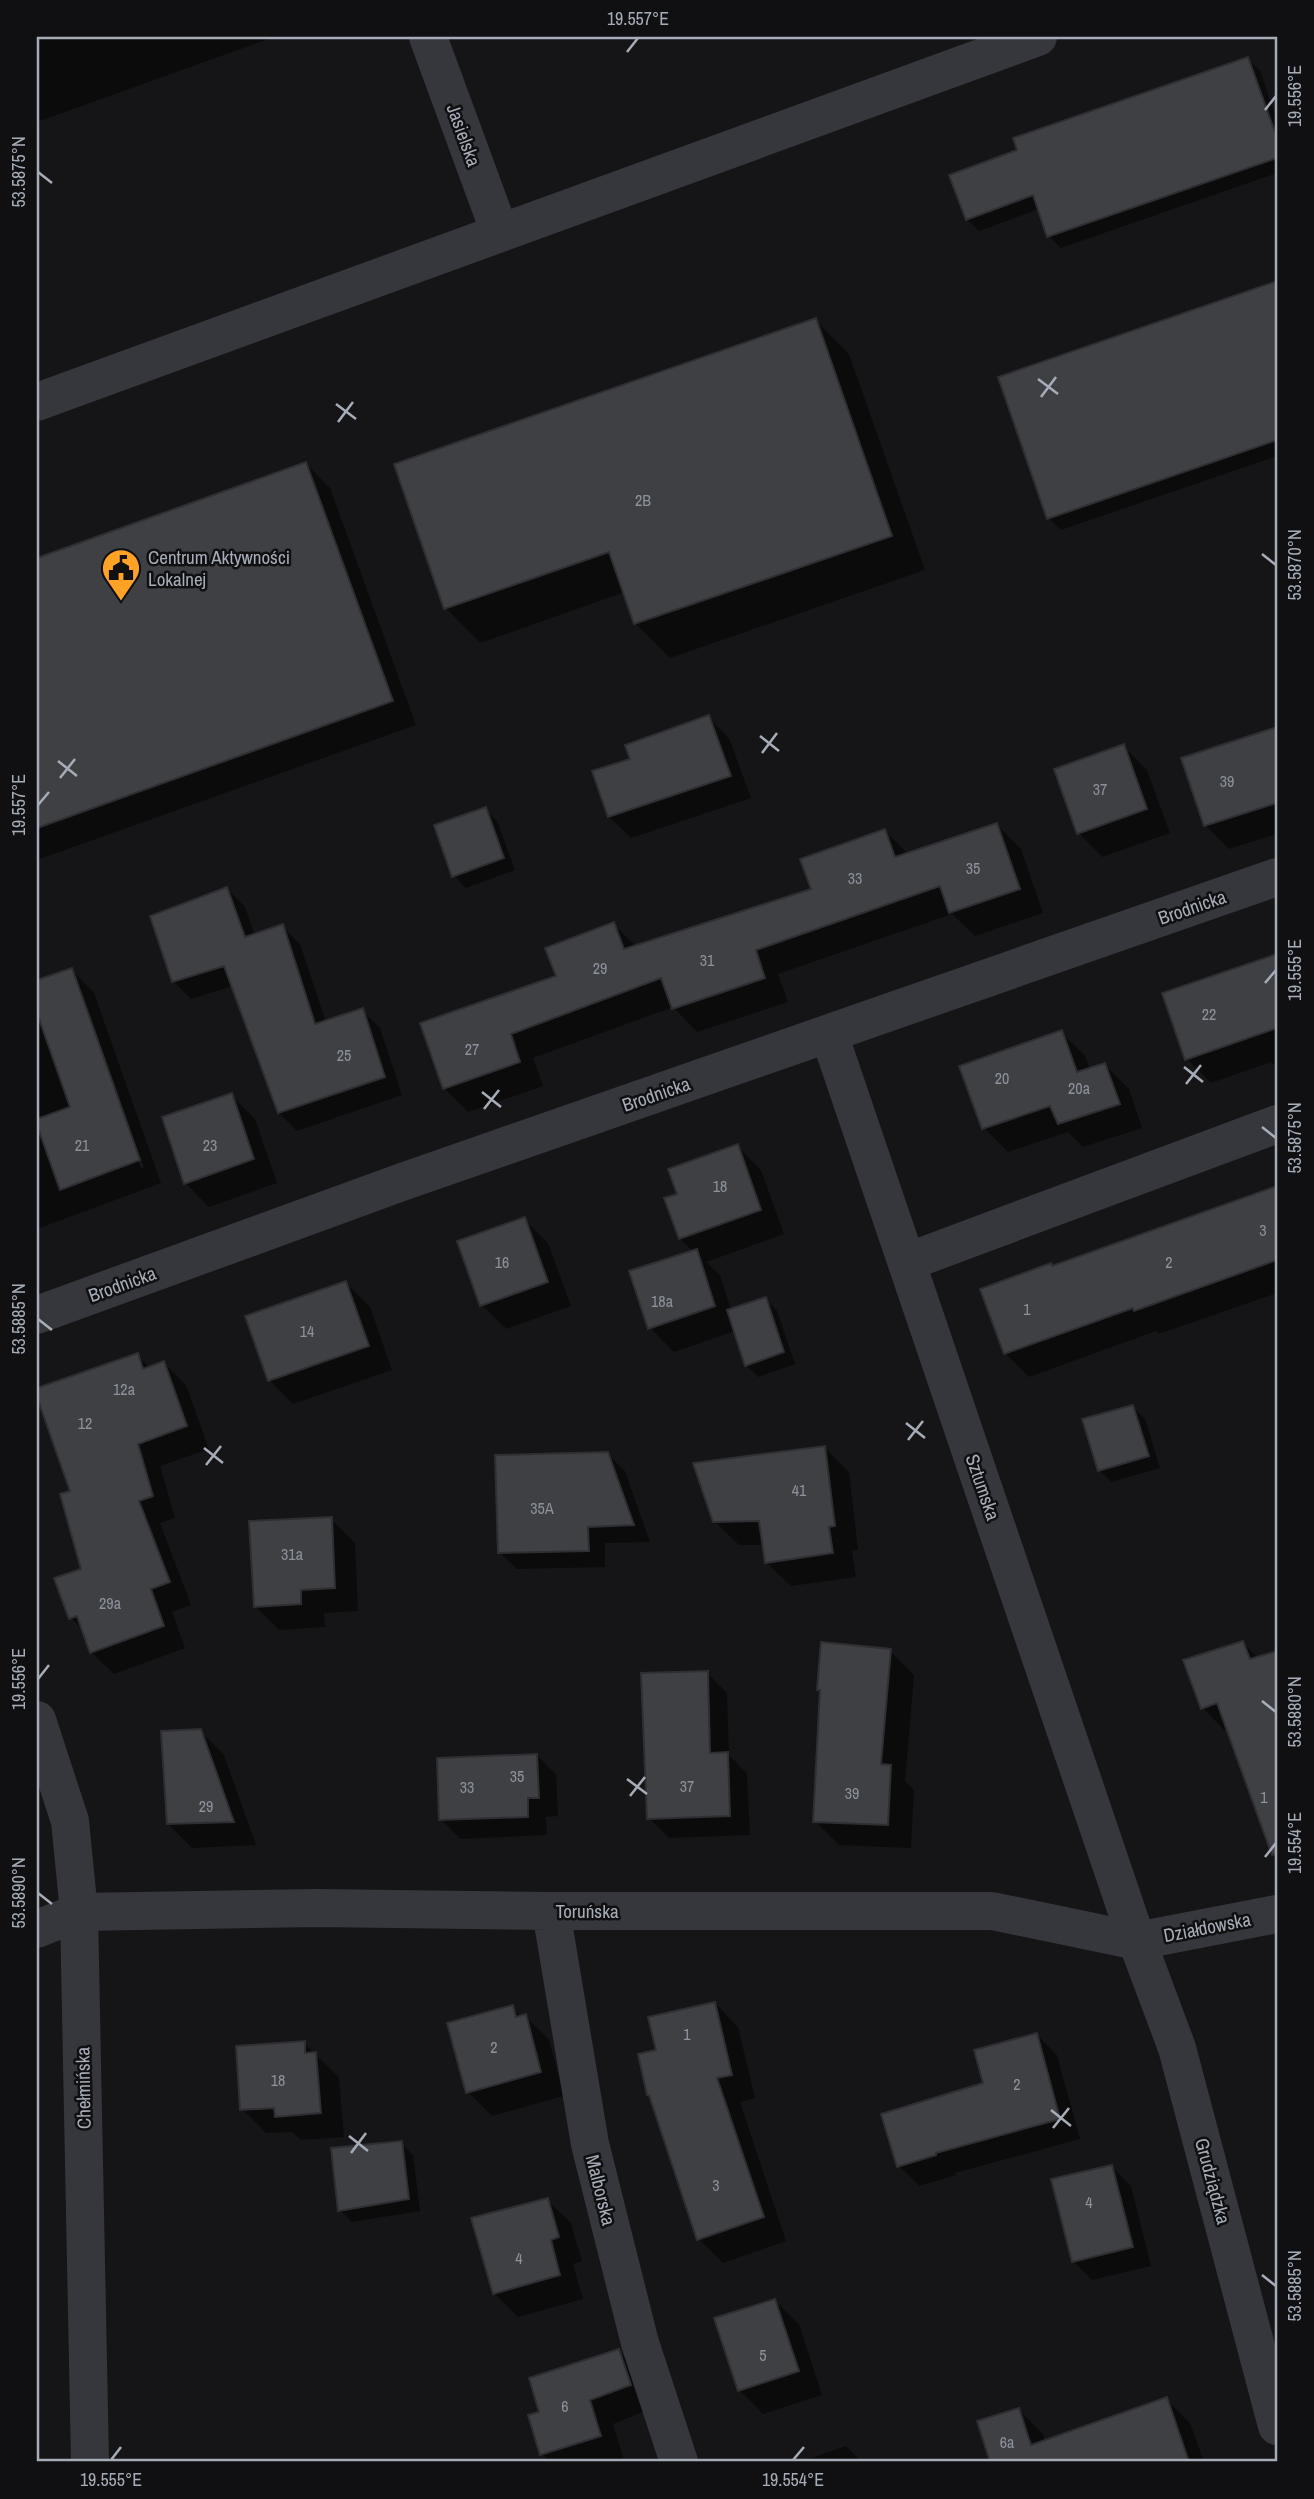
<svg xmlns="http://www.w3.org/2000/svg" width="1314" height="2499" viewBox="0 0 1314 2499" font-family="'Archivo Narrow',sans-serif">
	<rect width="100%" height="100%" fill="#151517"/>
	<path fill="#0007" fill-rule="evenodd" d="M 37,37 L 274,37 L 37,122 Z
		M 1248,59 L 1260,71 L 1277,120 L 1277,173 L 1061,248 L 1049,236 L 1039,209 L 979,231 L 967,220 L 951,176 Z
		M 1277,283 L 1277,456 L 1061,530 L 1049,518 L 1000,378 Z
		M 815,320 L 849,354 L 925,570 L 670,658 L 635,623 L 625,592 L 480,643 L 446,608 Z
		M 306,464 L 330,488 L 416,725 L 37,860 L 37,560 Z
		M 708,717 L 729,738 L 751,798 L 631,838 L 609,817 L 595,772 L 632,760 Z
		M 1123,746 L 1147,770 L 1170,833 L 1102,857 L 1079,833 Z
		M 1274,762 L 1277,771 L 1277,834 L 1229,849 L 1205,825 Z
		M 485,809 L 497,821 L 515,870 L 466,888 L 454,876 Z
		M 997,825 L 1021,849 L 1043,913 L 975,936 L 952,914 L 778,974 L 788,1002 L 697,1032 L 673,1007 L 533,1058 L 543,1086 L 468,1112 L 444,1088 L 613,924 L 637,947 L 813,890 L 885,831 L 909,855 Z
		M 227,889 L 245,907 L 255,935 L 282,926 L 300,944 L 326,1022 L 362,1010 L 380,1028 L 402,1095 L 297,1131 L 279,1113 L 233,986 L 191,999 L 173,981 Z
		M 1272,958 L 1277,963 L 1277,1068 L 1271,1062 L 1211,1083 L 1187,1059 Z
		M 72,970 L 94,993 L 161,1183 L 37,1229 L 37,982 ZM 80,995 L 83,995 L 144,1168 L 141,1169 Z
		M 1061,1032 L 1085,1056 L 1090,1069 L 1105,1065 L 1129,1089 L 1142,1128 L 1083,1147 L 1068,1132 L 1008,1152 L 984,1128 Z
		M 231,1095 L 255,1119 L 277,1183 L 209,1207 L 185,1183 Z
		M 737,1146 L 761,1170 L 784,1234 L 706,1262 L 720,1275 L 731,1310 L 766,1299 L 777,1311 L 795,1364 L 758,1377 L 746,1365 L 735,1331 L 674,1352 L 650,1328 L 694,1252 L 680,1239 L 679,1195 Z
		M 1277,1189 L 1277,1293 L 1159,1334 L 1156,1331 L 1029,1377 L 1005,1353 L 983,1290 Z
		M 524,1219 L 548,1243 L 571,1306 L 506,1329 L 482,1305 Z
		M 346,1283 L 370,1307 L 392,1370 L 293,1404 L 269,1380 Z
		M 137,1355 L 150,1368 L 164,1363 L 186,1385 L 209,1449 L 160,1466 L 175,1518 L 160,1523 L 191,1605 L 172,1612 L 185,1648 L 114,1674 L 91,1652 L 84,1630 L 71,1618 L 83,1570 L 72,1492 L 37,1390 Z
		M 1133,1407 L 1145,1419 L 1160,1468 L 1111,1482 L 1099,1470 Z
		M 825,1448 L 849,1472 L 858,1550 L 852,1550 L 856,1577 L 791,1586 L 767,1563 L 764,1545 L 739,1545 L 714,1521 Z
		M 607,1454 L 625,1471 L 650,1542 L 605,1543 L 605,1567 L 517,1569 L 499,1552 Z
		M 331,1519 L 355,1543 L 358,1611 L 324,1613 L 325,1627 L 279,1630 L 255,1606 Z
		M 1243,1643 L 1258,1658 L 1277,1652 L 1277,1856 L 1272,1851 L 1228,1729 L 1224,1730 L 1203,1708 Z
		M 890,1651 L 914,1675 L 905,1781 L 914,1790 L 911,1848 L 839,1845 L 815,1821 L 821,1692 L 819,1689 Z
		M 707,1673 L 727,1693 L 729,1755 L 747,1774 L 750,1835 L 669,1838 L 649,1818 Z
		M 200,1731 L 224,1755 L 256,1845 L 192,1848 L 168,1824 Z
		M 537,1755 L 556,1775 L 558,1816 L 546,1817 L 547,1835 L 460,1839 L 441,1819 Z
		M 715,2003 L 738,2027 L 755,2098 L 740,2102 L 786,2241 L 723,2263 L 699,2239 L 658,2052 Z
		M 512,2007 L 522,2017 L 525,2016 L 549,2040 L 564,2096 L 492,2116 L 468,2092 Z
		M 1037,2035 L 1057,2055 L 1080,2139 L 955,2173 L 956,2175 L 919,2186 L 899,2166 Z
		M 304,2043 L 339,2078 L 344,2137 L 301,2140 L 292,2132 L 266,2133 L 242,2109 Z
		M 401,2143 L 413,2155 L 420,2211 L 352,2222 L 340,2210 Z
		M 1112,2167 L 1131,2186 L 1151,2266 L 1092,2280 L 1073,2261 Z
		M 547,2200 L 571,2223 L 582,2261 L 573,2264 L 583,2299 L 518,2317 L 494,2293 Z
		M 775,2301 L 799,2324 L 822,2395 L 763,2414 L 739,2390 Z
		M 619,2351 L 642,2375 L 653,2408 L 613,2424 L 624,2460 L 615,2462 L 550,2462 L 542,2454 L 542,2413 Z
		M 1166,2399 L 1190,2423 L 1204,2462 L 992,2462 L 979,2422 L 1019,2410 L 1043,2434 L 1045,2442 Z
		M 846,2446 L 862,2462 L 800,2462 Z"/>
	<path fill="#3f4044" stroke="#2f2f33" stroke-width="2" d="M 1248,57 L 1277,138 L 1277,158 L 1047,237 L 1033,195 L 966,220 L 949,175 L 1017,150 L 1013,138 Z
		M 1277,281 L 1277,440 L 1047,519 L 998,377 Z
		M 816,318 L 892,536 L 634,624 L 609,552 L 444,609 L 394,464 Z
		M 306,462 L 393,701 L 37,828 L 37,558 Z
		M 709,715 L 731,776 L 608,817 L 592,771 L 630,759 L 625,745 Z
		M 1277,727 L 1277,803 L 1204,826 L 1181,758 Z
		M 1124,744 L 1147,809 L 1077,834 L 1054,769 Z
		M 486,807 L 504,858 L 452,877 L 434,825 Z
		M 997,823 L 1020,889 L 949,913 L 940,886 L 756,950 L 765,978 L 672,1009 L 661,978 L 511,1034 L 520,1062 L 443,1089 L 420,1023 L 556,976 L 545,948 L 614,922 L 624,949 L 811,889 L 800,859 L 885,829 L 895,857 Z
		M 227,887 L 245,937 L 283,924 L 315,1024 L 363,1008 L 385,1077 L 278,1113 L 224,966 L 172,982 L 150,916 Z
		M 1277,954 L 1277,1028 L 1185,1060 L 1162,993 Z
		M 72,968 L 140,1160 L 60,1190 L 37,1125 L 37,1119 L 70,1107 L 37,1013 L 37,980 Z
		M 1062,1030 L 1077,1072 L 1105,1063 L 1120,1104 L 1058,1124 L 1050,1106 L 982,1129 L 959,1066 Z
		M 232,1093 L 254,1159 L 184,1184 L 162,1117 Z
		M 738,1144 L 761,1210 L 679,1239 L 664,1198 L 677,1194 L 668,1169 Z
		M 1277,1186 L 1277,1260 L 1134,1311 L 1133,1308 L 1004,1354 L 980,1289 L 1051,1263 L 1052,1266 Z
		M 525,1217 L 548,1282 L 480,1306 L 457,1241 Z
		M 697,1249 L 715,1306 L 648,1329 L 629,1271 Z
		M 346,1281 L 369,1346 L 268,1381 L 245,1316 Z
		M 766,1297 L 784,1352 L 745,1366 L 727,1310 Z
		M 138,1353 L 143,1369 L 164,1361 L 187,1426 L 138,1444 L 153,1496 L 139,1501 L 170,1582 L 151,1589 L 164,1626 L 90,1653 L 77,1616 L 69,1619 L 54,1578 L 81,1569 L 60,1494 L 70,1491 L 37,1397 L 37,1388 Z
		M 1133,1405 L 1149,1456 L 1098,1471 L 1082,1419 Z
		M 825,1446 L 835,1526 L 829,1527 L 833,1553 L 765,1563 L 759,1521 L 713,1522 L 693,1463 Z
		M 608,1452 L 634,1525 L 588,1527 L 589,1551 L 498,1553 L 495,1455 Z
		M 332,1517 L 335,1588 L 301,1590 L 301,1604 L 254,1607 L 249,1521 Z
		M 1243,1641 L 1250,1659 L 1277,1651 L 1277,1854 L 1272,1855 L 1217,1703 L 1201,1709 L 1183,1660 Z
		M 821,1642 L 891,1649 L 881,1764 L 891,1765 L 888,1825 L 813,1822 L 820,1690 L 817,1690 Z
		M 708,1671 L 710,1753 L 728,1752 L 730,1816 L 647,1819 L 641,1673 Z
		M 201,1729 L 234,1822 L 167,1824 L 161,1731 Z
		M 537,1754 L 539,1798 L 528,1798 L 528,1817 L 439,1820 L 437,1758 Z
		M 715,2002 L 732,2075 L 717,2078 L 764,2217 L 697,2240 L 649,2095 L 647,2095 L 638,2054 L 656,2050 L 648,2017 Z
		M 513,2005 L 516,2017 L 526,2014 L 541,2072 L 466,2093 L 447,2023 Z
		M 1037,2033 L 1060,2119 L 936,2153 L 936,2155 L 897,2167 L 881,2114 L 983,2083 L 974,2050 Z
		M 305,2041 L 305,2053 L 316,2052 L 321,2113 L 275,2117 L 274,2108 L 240,2110 L 236,2046 Z
		M 402,2141 L 409,2199 L 338,2211 L 331,2148 Z
		M 1112,2165 L 1133,2247 L 1072,2262 L 1051,2179 Z
		M 548,2198 L 559,2237 L 551,2240 L 560,2275 L 493,2294 L 471,2218 Z
		M 775,2299 L 799,2371 L 738,2391 L 714,2318 Z
		M 619,2349 L 631,2385 L 590,2400 L 601,2436 L 540,2455 L 528,2415 L 539,2412 L 529,2378 Z
		M 1167,2397 L 1189,2462 L 990,2462 L 977,2421 L 1019,2408 L 1031,2445 Z"/>
	<g fill="none" stroke-linecap="round" stroke-linejoin="round">
		<path stroke="#35373c" stroke-width="38" d="M 428,37 L 500,233
			M 37,402 L 1038,37
			M 829,1034 L 1137,1941 L 1177,2048 L 1277,2426
			M 907,1262 L 1277,1124
			M 37,1315 L 402,1182 L 1277,877
			M 37,1720 L 70,1821 L 79,1912 L 90,2462
			M 551,1911 L 590,2144 L 640,2343 L 679,2462
			M 37,1929 L 79,1912 L 318,1908 L 551,1911 L 992,1911 L 1137,1941 L 1277,1914"/>
	</g>
	<path fill="none" stroke="#a6adb8" stroke-width="2.5" d="M 627,52 L 638,38M 1265,110 L 1276,96M 38,172 L 52,183M 1038,379 L 1058,394M 1041,397 L 1056,377M 336,404 L 356,419M 338,422 L 353,402M 1262,554 L 1276,565M 760,736 L 779,751M 762,753 L 777,733M 58,761 L 77,776M 60,778 L 75,759M 38,805 L 49,792M 1265,983 L 1276,970M 1184,1067 L 1203,1082M 1186,1084 L 1201,1065M 482,1092 L 501,1107M 484,1109 L 499,1090M 1262,1127 L 1276,1138M 38,1319 L 52,1330M 906,1423 L 925,1438M 908,1440 L 923,1421M 204,1448 L 223,1463M 206,1465 L 221,1446M 38,1679 L 49,1665M 1262,1701 L 1276,1712M 627,1779 L 647,1794M 630,1796 L 645,1777M 1265,1857 L 1276,1843M 38,1893 L 52,1904M 1051,2110 L 1071,2126M 1053,2128 L 1069,2108M 349,2136 L 368,2151M 351,2153 L 366,2133M 1262,2275 L 1276,2286M 111,2460 L 121,2447M 793,2460 L 804,2447"/>
	<defs>
		<g id="civic-pin" transform="scale(2.0125)"><path d="M0 17L-7.5 6A9.5 9.5 0 1 1 7.5 6Z" fill="#ffa225" stroke="#101012"/><path d="M-.6-6.5H3V-4.5H.6V-3L4-1V1h2V6H-6V1h2V-1L-.6-3ZM-1.2 2.5V6h2.4V2.5Z" fill="#111"/></g>
	</defs>
	<g fill-rule="evenodd">
		<use href="#civic-pin" x="121" y="568"/>
	</g>
	<g text-anchor="middle" stroke-width="5" stroke-linejoin="round" paint-order="stroke">
		<g font-size="16" fill="#8c929b">
			<text x="643" y="506">2B</text>
			<text x="1227" y="787">39</text>
			<text x="1100" y="795">37</text>
			<text x="973" y="874">35</text>
			<text x="855" y="884">33</text>
			<text x="707" y="966">31</text>
			<text x="600" y="974">29</text>
			<text x="1209" y="1020">22</text>
			<text x="472" y="1055">27</text>
			<text x="344" y="1061">25</text>
			<text x="1002" y="1084">20</text>
			<text x="1079" y="1094">20a</text>
			<text x="82" y="1151">21</text>
			<text x="210" y="1151">23</text>
			<text x="720" y="1192">18</text>
			<text x="1263" y="1236">3</text>
			<text x="502" y="1268">16</text>
			<text x="1169" y="1268">2</text>
			<text x="662" y="1307">18a</text>
			<text x="1027" y="1315">1</text>
			<text x="307" y="1337">14</text>
			<text x="124" y="1395">12a</text>
			<text x="85" y="1429">12</text>
			<text x="799" y="1496">41</text>
			<text x="542" y="1514">35A</text>
			<text x="292" y="1560">31a</text>
			<text x="110" y="1609">29a</text>
			<text x="517" y="1782">35</text>
			<text x="687" y="1792">37</text>
			<text x="467" y="1793">33</text>
			<text x="852" y="1799">39</text>
			<text x="1264" y="1803">1</text>
			<text x="206" y="1812">29</text>
			<text x="687" y="2040">1</text>
			<text x="494" y="2053">2</text>
			<text x="278" y="2086">18</text>
			<text x="1017" y="2090">2</text>
			<text x="716" y="2191">3</text>
			<text x="1089" y="2208">4</text>
			<text x="519" y="2264">4</text>
			<text x="763" y="2361">5</text>
			<text x="565" y="2412">6</text>
			<text x="1007" y="2448">6a</text>
		</g>
		<g font-size="19" fill="#a6adb8" stroke="#101012">
			<text transform="translate(464 135) rotate(70)" y="7">Jasielska</text>
			<text transform="translate(1192 907) rotate(-19)" y="7">Brodnicka</text>
			<text transform="translate(656 1094) rotate(-19)" y="7">Brodnicka</text>
			<text transform="translate(122 1284) rotate(-20)" y="7">Brodnicka</text>
			<text transform="translate(983 1487) rotate(71)" y="7">Sztumska</text>
			<text x="587" y="1918">Toruńska</text>
			<text transform="translate(1207 1927) rotate(-11)" y="7">Działdowska</text>
			<text transform="translate(83 2088) rotate(-91)" y="7">Chełmińska</text>
			<text transform="translate(1213 2181) rotate(75)" y="7">Grudziądzka</text>
			<text transform="translate(601 2190) rotate(76)" y="7">Malborska</text>
		</g>
		<g font-size="19" fill="#a6adb8" stroke="#101012" text-anchor="start">
			<text x="148" y="564">Centrum Aktywności<tspan x="148" dy="22">Lokalnej</tspan></text>
		</g>
	</g>
	<rect width="1314" height="2499" fill="none" stroke="#101012" stroke-width="77"/>
	<rect x="38" y="38" width="1238" height="2422" fill="none" stroke="#a6adb8" stroke-width="2.5"/>
	<g font-size="18" text-anchor="middle" fill="#a6adb8">
		<text x="638" y="25">19.557°E</text>
		<text transform="translate(1295 96) rotate(-90)" y="6">19.556°E</text>
		<text transform="translate(19 172) rotate(-90)" y="6">53.5875°N</text>
		<text transform="translate(1295 565) rotate(-90)" y="6">53.5870°N</text>
		<text transform="translate(19 805) rotate(-90)" y="6">19.557°E</text>
		<text transform="translate(1295 970) rotate(-90)" y="6">19.555°E</text>
		<text transform="translate(1295 1138) rotate(-90)" y="6">53.5875°N</text>
		<text transform="translate(19 1319) rotate(-90)" y="6">53.5885°N</text>
		<text transform="translate(19 1679) rotate(-90)" y="6">19.556°E</text>
		<text transform="translate(1295 1712) rotate(-90)" y="6">53.5880°N</text>
		<text transform="translate(1295 1843) rotate(-90)" y="6">19.554°E</text>
		<text transform="translate(19 1893) rotate(-90)" y="6">53.5890°N</text>
		<text transform="translate(1295 2286) rotate(-90)" y="6">53.5885°N</text>
		<text x="111" y="2486">19.555°E</text>
		<text x="793" y="2486">19.554°E</text>
	</g>
</svg>
